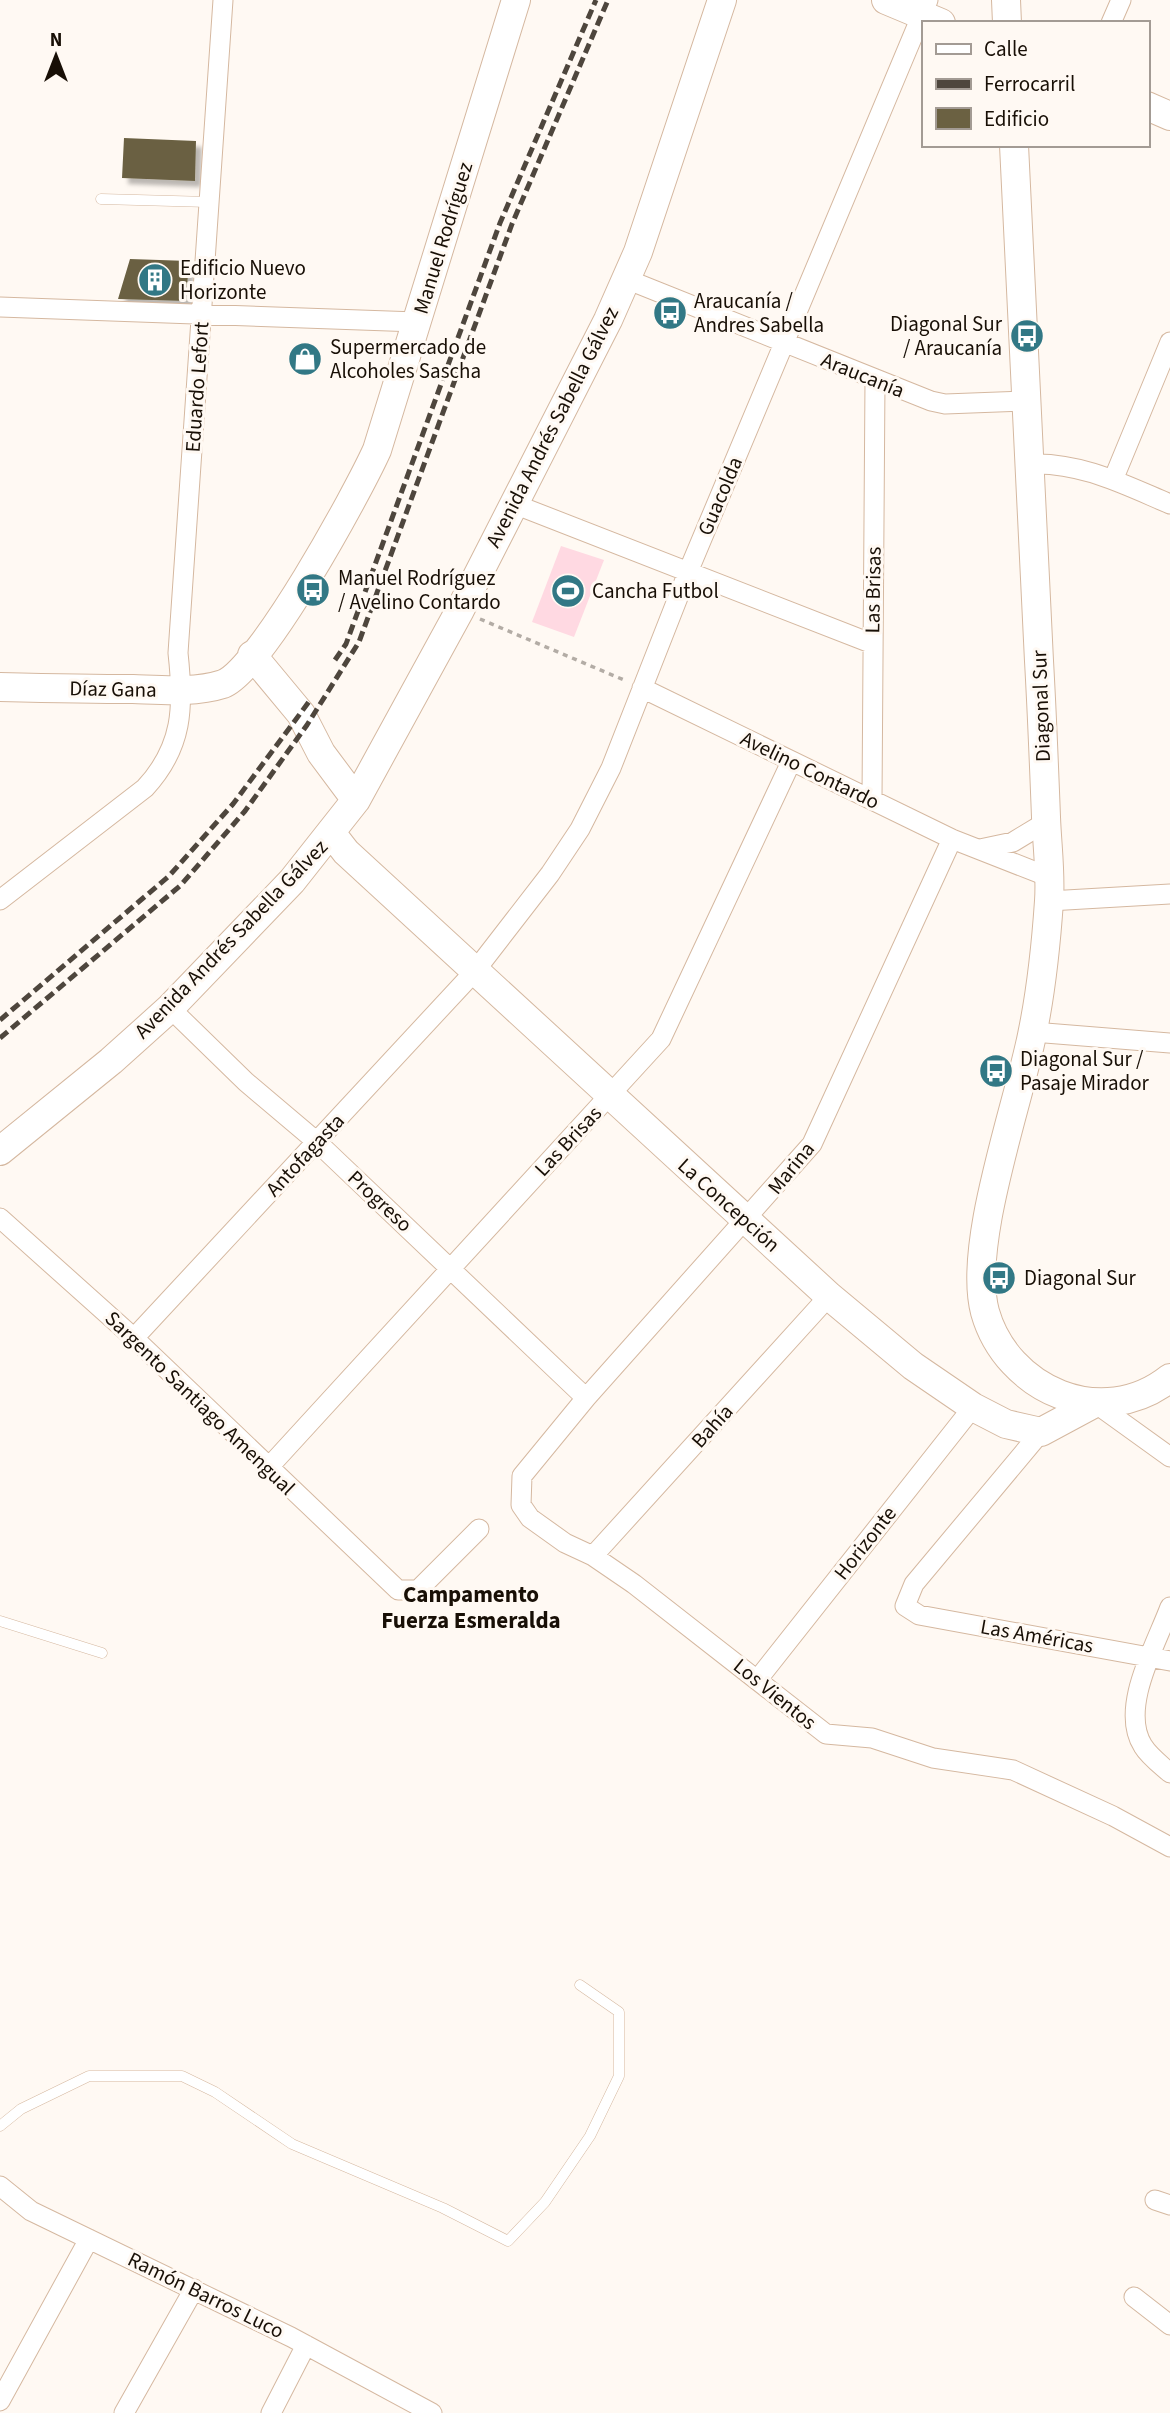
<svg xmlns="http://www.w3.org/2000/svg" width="1170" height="2413" viewBox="0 0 1170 2413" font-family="'Source Sans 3',sans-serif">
	<defs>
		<filter id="shadow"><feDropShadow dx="6" dy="6" stdDeviation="2" flood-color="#0004"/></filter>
	</defs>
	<rect width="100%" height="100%" fill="#fff9f3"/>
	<path fill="#ffd9e2" d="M 561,546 L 604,560 L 574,637 L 532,622 Z"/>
	<path fill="#6b6142" filter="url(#shadow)" d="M 124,138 L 196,141 L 195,181 L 122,178 Z
		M 130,259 L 189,261 L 186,301 L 118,299 Z"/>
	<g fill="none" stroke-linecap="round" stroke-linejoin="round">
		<g stroke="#d5b8a0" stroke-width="11">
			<path id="lane" d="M 101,199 L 209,202
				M 0,1621 L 102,1653
				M 0,2126 L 21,2109 L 89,2076 L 182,2076 L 215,2092 L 292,2144 L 443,2208 L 508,2241 L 545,2202 L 590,2136 L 619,2076 L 619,2012 L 580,1985"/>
		</g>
		<g stroke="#d5b8a0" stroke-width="21">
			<path id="street" d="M 1111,23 L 1121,0
				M 626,279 L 931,401 L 945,404 L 1028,401
				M 0,307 L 417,322
				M 1031,464 C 1081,462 1125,485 1170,504
				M 1113,480 L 1170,342
				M 514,504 L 873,644
				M 642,688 L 952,839 L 1049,877
				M 872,799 L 875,381
				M 952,839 L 812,1144 L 586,1398 L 522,1476 L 521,1505 L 530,1518 L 565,1543 L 593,1556 L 634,1584 L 826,1734 L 872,1738 L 933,1758 L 1013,1770 L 1113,1816 L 1170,1847
				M 980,849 L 1013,842 L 1046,822
				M 0,900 L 145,788 C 183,747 184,707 178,653 L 223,0
				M 1049,901 L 1170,894
				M 170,1008 L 246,1082 L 317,1142 L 586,1398
				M 1033,1032 L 1170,1043
				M 0,1218 L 134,1338 L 398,1590 L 418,1590 L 479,1529
				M 134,1338 L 475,971 L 550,874 L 580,829 L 611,768 L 688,572 L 928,0
				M 1095,1403 L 1170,1457
				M 1041,1432 L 914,1584 L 905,1606 L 919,1615 L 1170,1661
				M 268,1468 L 661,1039 L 791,762
				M 593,1556 L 829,1296
				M 1170,1607 C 1156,1645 1119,1708 1143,1746 C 1149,1756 1161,1765 1170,1773
				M 758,1679 L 973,1407
				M 0,2186 L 31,2211 L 291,2337 L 432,2413
				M 1155,2200 L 1170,2205
				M 1134,2297 L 1170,2325
				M 0,2401 L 89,2239
				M 124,2413 L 194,2289
				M 271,2413 L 306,2345"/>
		</g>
		<g stroke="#d5b8a0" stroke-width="30">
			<path id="secondary" d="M 886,0 L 941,23
				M 1006,0 L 1007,23
				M 1147,106 L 1170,116
				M 1014,145 C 1023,317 1032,489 1039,661 C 1042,713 1044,765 1046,817 C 1047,845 1051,873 1049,901 C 1046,945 1041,992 1032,1035 C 1018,1106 967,1245 985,1312 C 1007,1390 1102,1432 1170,1378
				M 252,655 L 301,714 L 321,753 L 356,800
				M 0,687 C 44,688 89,689 133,689 C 162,690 195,693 223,684 C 261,670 358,492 377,450 L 516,0
				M 332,834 L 346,852 L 829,1296 L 913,1366 L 973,1407 L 1006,1424 L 1041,1432 L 1095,1403
				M 0,1151 L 111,1061 L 170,1008 L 292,881 L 356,800 L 460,610 L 608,320 L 638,252 L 722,0"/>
		</g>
		<path stroke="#b3aca5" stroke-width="3.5" stroke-dasharray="5 5" stroke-linecap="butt" d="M 480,619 L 624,680"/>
		<use href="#lane" stroke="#fff" stroke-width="10"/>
		<use href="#street" stroke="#fff" stroke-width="19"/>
		<use href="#secondary" stroke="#fff" stroke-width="28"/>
		<path stroke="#4e463d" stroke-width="5" stroke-dasharray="10 5" stroke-linecap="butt" d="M 335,660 L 346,644 L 500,223 L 596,0
			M 0,1020 L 169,876 L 233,804 L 311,699
			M 0,1038 L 181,885 L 245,811 L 307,725 L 359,642 L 512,224 L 608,0"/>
	</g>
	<defs>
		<g id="building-disc" transform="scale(1.75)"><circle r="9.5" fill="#327885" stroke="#fff9f3"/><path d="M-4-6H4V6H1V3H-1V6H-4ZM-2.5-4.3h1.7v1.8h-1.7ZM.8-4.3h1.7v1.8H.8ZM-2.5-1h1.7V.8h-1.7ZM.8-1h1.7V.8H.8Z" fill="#fff"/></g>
		<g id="bus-disc" transform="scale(1.75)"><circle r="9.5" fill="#327885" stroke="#fff9f3"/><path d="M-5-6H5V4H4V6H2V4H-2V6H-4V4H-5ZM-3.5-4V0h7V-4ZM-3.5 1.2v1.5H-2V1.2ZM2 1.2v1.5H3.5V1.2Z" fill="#fff"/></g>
		<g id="shop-disc" transform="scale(1.75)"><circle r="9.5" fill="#327885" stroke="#fff9f3"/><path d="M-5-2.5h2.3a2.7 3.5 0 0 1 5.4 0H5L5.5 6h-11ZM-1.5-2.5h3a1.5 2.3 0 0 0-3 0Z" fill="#fff"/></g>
		<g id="stadium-disc" transform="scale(1.75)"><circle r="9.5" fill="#327885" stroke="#fff9f3"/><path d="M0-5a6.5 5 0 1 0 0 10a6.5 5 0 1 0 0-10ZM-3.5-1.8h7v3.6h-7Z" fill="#fff"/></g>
	</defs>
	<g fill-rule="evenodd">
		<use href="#building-disc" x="155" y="280"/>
		<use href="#bus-disc" x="670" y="313"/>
		<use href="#bus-disc" x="1027" y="336"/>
		<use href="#shop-disc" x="305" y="359"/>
		<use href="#bus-disc" x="313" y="590"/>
		<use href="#stadium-disc" x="568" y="591"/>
		<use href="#bus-disc" x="996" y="1071"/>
		<use href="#bus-disc" x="999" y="1278"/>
	</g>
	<g text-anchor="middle" stroke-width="6" stroke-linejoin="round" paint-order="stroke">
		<g font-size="21" fill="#180f06" stroke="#fff9f3">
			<text transform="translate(443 238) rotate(-73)" y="7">Manuel Rodríguez</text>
			<text transform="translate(863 375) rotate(22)" y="7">Araucanía</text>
			<text transform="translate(197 387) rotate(-86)" y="7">Eduardo Lefort</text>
			<text transform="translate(552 427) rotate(-63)" y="7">Avenida Andrés Sabella Gálvez</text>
			<text transform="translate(720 496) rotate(-67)" y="7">Guacolda</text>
			<text transform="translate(873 590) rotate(-89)" y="7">Las Brisas</text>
			<text transform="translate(113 689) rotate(1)" y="7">Díaz Gana</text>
			<text transform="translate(1041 706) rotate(-92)" y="7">Diagonal Sur</text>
			<text transform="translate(810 770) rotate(26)" y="7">Avelino Contardo</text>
			<text transform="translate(231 939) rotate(-46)" y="7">Avenida Andrés Sabella Gálvez</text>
			<text transform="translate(568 1141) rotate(-47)" y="7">Las Brisas</text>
			<text transform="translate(305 1155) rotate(-47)" y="7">Antofagasta</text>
			<text transform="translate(791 1168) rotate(-51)" y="7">Marina</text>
			<text transform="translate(380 1201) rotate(43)" y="7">Progreso</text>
			<text transform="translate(729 1205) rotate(42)" y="7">La Concepción</text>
			<text transform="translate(200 1403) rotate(44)" y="7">Sargento Santiago Amengual</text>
			<text transform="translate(712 1426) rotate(-48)" y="7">Bahía</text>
			<text transform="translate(865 1543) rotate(-52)" y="7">Horizonte</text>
			<text transform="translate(1037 1636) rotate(10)" y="7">Las Américas</text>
			<text transform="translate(775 1694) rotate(39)" y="7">Los Vientos</text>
			<text transform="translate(206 2295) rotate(26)" y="7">Ramón Barros Luco</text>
		</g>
		<g font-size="21" fill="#180f06" stroke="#fff9f3" text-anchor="start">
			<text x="180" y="275">Edificio Nuevo<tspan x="180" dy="24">Horizonte</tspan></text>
			<text x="694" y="308">Araucanía /<tspan x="694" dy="24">Andres Sabella</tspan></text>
			<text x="1002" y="331" text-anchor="end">Diagonal Sur<tspan x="1002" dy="24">/ Araucanía</tspan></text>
			<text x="330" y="354">Supermercado de<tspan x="330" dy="24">Alcoholes Sascha</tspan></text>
			<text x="338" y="585">Manuel Rodríguez<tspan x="338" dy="24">/ Avelino Contardo</tspan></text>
			<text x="592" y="598">Cancha Futbol</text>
			<text x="1020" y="1066">Diagonal Sur /<tspan x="1020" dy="24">Pasaje Mirador</tspan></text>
			<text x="1024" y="1285">Diagonal Sur</text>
		</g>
		<g font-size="23" font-weight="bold" fill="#180f06" stroke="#fff9f3">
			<text x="471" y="1602">Campamento<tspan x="471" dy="26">Fuerza Esmeralda</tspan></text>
		</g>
	</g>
	<rect x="922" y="21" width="228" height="126" fill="#fff9f3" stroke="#a39b94" stroke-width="2"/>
	<rect x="936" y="44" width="35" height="10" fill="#ffffff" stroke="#a39b94" stroke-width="2"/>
	<text x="984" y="56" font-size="21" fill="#180f06">Calle</text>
	<rect x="936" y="79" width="35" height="10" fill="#4e463d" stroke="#a39b94" stroke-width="2"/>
	<text x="984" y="91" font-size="21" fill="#180f06">Ferrocarril</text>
	<rect x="936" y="108" width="35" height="21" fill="#6b6142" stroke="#a39b94" stroke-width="2"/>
	<text x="984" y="126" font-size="21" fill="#180f06">Edificio</text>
	<g transform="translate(56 56)" stroke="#fff9f3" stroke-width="5" paint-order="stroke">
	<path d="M0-5L12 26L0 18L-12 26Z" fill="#180f06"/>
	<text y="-10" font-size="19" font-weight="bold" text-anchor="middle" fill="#180f06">N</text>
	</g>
</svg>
